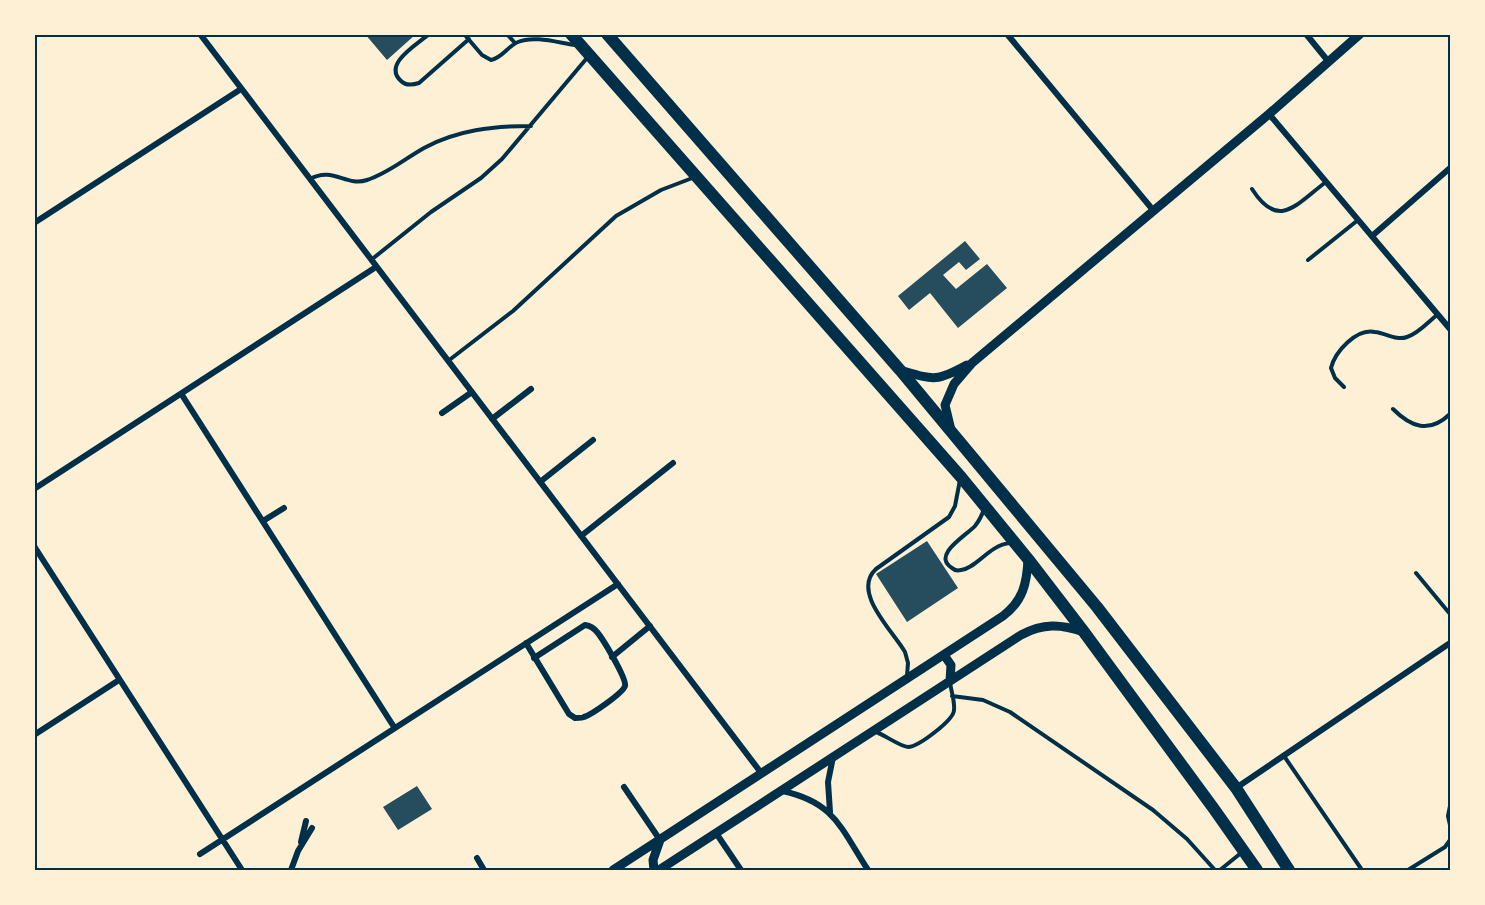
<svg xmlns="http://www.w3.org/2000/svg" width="1485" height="905" viewBox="0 0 1485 905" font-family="Commissioner,sans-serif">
	<rect width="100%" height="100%" fill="#fdf0d5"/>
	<path fill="#264d5e" d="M 365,34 L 416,34 L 387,60 Z
		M 965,241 L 980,259 L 966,270 L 959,262 L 943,275 L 956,289 L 987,264 L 1007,288 L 958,328 L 930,293 L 909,310 L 898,296 Z
		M 927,541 L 958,588 L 907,622 L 876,574 Z
		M 417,786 L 432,809 L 398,830 L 383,807 Z"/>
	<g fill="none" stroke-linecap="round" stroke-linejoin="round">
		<path stroke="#003049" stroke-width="4" d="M 429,34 C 418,44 382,64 401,81 C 406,86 413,85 419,83 L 469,39
			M 464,34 L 482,55 L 491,60 C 502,58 508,46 518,42 C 534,35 559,43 575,45
			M 507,34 L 515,43
			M 310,179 C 333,166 346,187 367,180 C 387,174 406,158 424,148 C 457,130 493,126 531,126
			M 1252,189 C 1279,231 1296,204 1326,182
			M 371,260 L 431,212 L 481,178 L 502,159 L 587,58
			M 1308,260 L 1358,220
			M 448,361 L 513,311 L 616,216 L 661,190 L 695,177
			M 1344,387 L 1335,378 L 1331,368 C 1335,352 1356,328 1375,332 C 1386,333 1396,341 1407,337 C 1418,334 1428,322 1437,315
			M 1393,409 C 1411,427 1429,434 1450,414
			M 984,509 C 982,515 979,521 975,526 C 967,535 931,555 952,568 C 954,570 957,571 961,570 C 977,568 989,545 1010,543
			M 1416,573 L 1450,614
			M 907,676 L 908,663 L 905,652 C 893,631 851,592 876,569 L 949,517 L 955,506 L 960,480
			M 952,696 L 983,700 L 1010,712 L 1153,810 L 1187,839 L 1215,870
			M 874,731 C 883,734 901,747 908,747 C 918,747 954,720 954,710 C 955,701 951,691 950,682
			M 1284,756 L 1362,870
			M 1450,806 L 1448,816 L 1450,825
			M 1220,870 L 1241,853
			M 1408,870 L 1445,847 L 1450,840"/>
		<path stroke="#003049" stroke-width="6" d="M 200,34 L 762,774
			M 1007,34 L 1153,210
			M 1306,34 L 1328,61
			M 1269,114 L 1450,329
			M 34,223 L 241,89
			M 1372,236 L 1450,168
			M 182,395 L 394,727
			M 442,413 L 472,392
			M 492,419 L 531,389
			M 540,482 L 593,440
			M 34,489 L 376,267
			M 263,521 L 284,508
			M 581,536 L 673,463
			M 34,546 L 242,870
			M 526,643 L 569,714 L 575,718 C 575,718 583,718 584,717 C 591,715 623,693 625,686 C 627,679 603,639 597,632 C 594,628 591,626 585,625 L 534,658
			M 612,657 L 650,626
			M 34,735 L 119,680
			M 624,787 L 660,840
			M 1236,788 L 1450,643
			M 782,791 C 835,802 841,829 868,870
			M 830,812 L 828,782 L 833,757
			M 716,833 L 741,870
			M 301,842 L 306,821
			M 200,854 L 618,584
			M 477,858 L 484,870
			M 291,870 L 298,851 L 312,828"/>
		<path stroke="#003049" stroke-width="9" d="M 900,370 C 934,380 936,382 967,365
			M 951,430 L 945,405 L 954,384 L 972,363 L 1269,114 L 1360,34
			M 944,655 L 951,665 L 950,681
			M 613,870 L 1003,616 C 1023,601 1027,583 1028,559
			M 654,870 L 653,860 L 660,840
			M 659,870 L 1021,635 C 1043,623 1061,624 1084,632"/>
		<path stroke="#003049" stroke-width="12" d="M 571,34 L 961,477 L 1028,559 L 1084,632 L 1214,809 L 1257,870
			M 607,34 L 900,370 L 1097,607 L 1236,788 L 1289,870"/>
	</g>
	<rect width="1485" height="905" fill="none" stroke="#fdf0d5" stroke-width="72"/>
	<rect x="36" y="36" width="1413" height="833" fill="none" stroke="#003049" stroke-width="2"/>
</svg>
